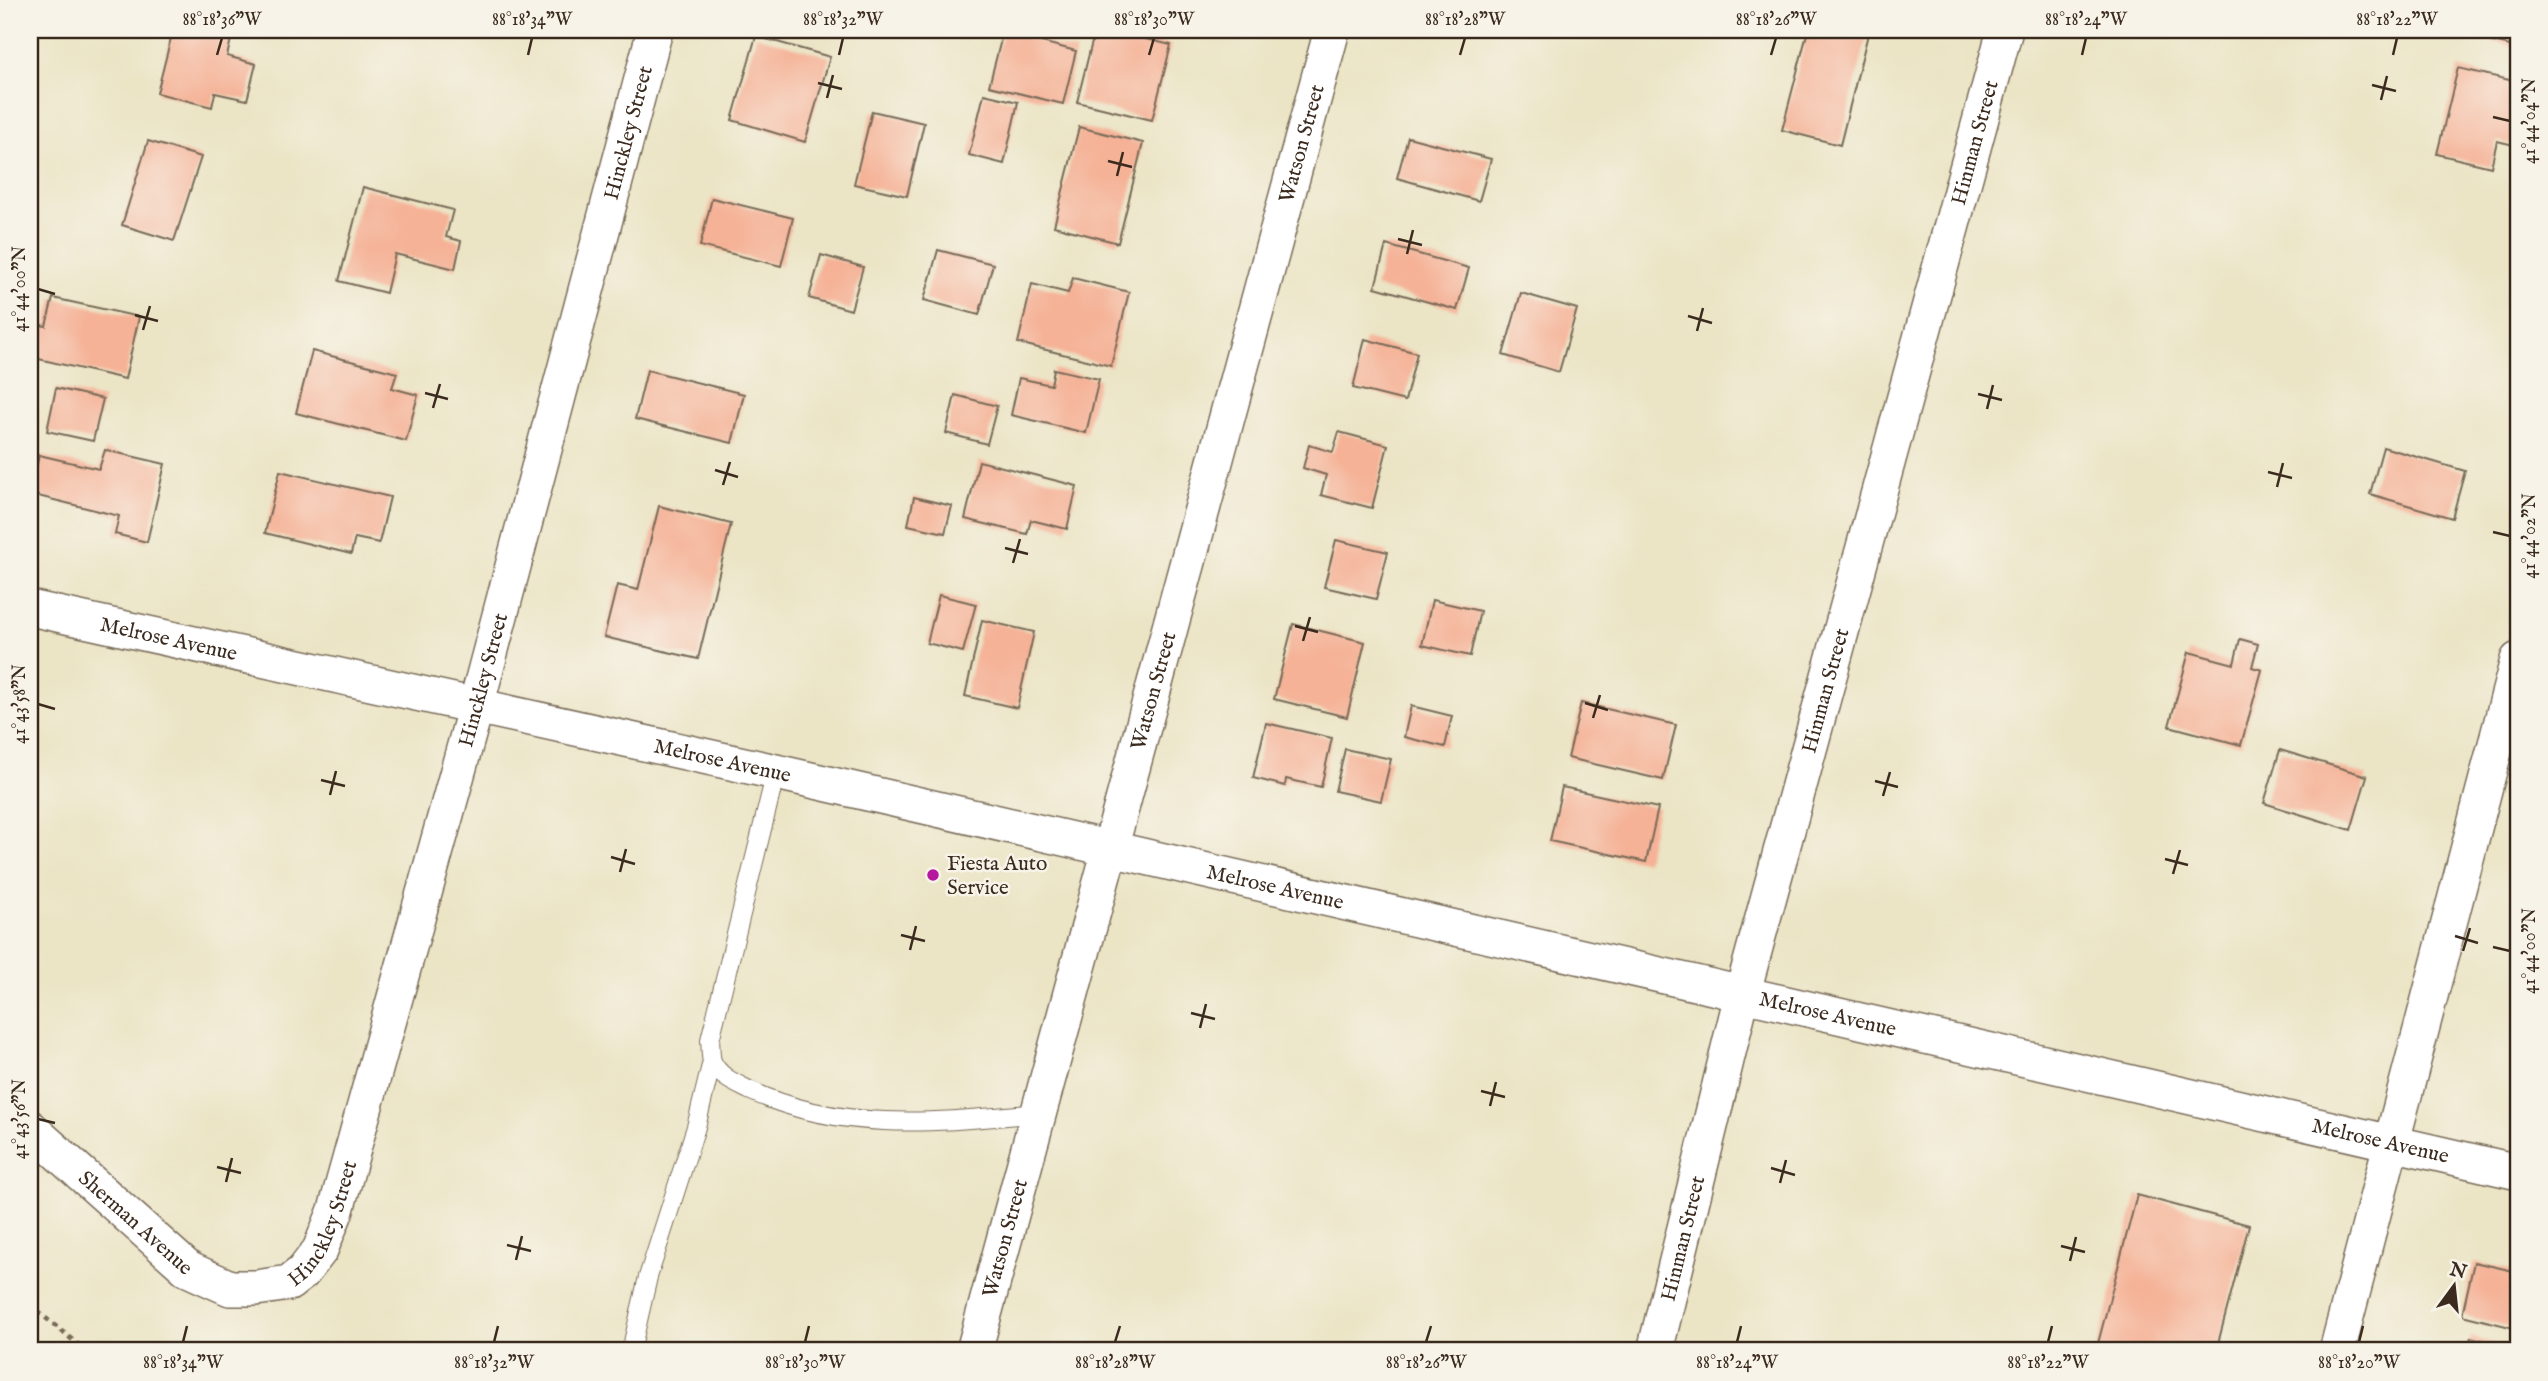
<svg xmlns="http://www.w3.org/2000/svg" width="2548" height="1381" viewBox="0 0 2548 1381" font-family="'IM FELL English',serif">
	<rect width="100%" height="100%" fill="#f7f3e8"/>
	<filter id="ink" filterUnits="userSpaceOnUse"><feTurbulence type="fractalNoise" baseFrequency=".0143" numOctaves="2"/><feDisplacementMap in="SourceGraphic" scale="14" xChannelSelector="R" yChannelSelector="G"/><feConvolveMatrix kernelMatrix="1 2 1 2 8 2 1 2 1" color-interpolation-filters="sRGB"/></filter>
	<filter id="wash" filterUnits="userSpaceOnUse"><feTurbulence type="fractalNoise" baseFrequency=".00686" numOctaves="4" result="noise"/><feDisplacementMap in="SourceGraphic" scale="28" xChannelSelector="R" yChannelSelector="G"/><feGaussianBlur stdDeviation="1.57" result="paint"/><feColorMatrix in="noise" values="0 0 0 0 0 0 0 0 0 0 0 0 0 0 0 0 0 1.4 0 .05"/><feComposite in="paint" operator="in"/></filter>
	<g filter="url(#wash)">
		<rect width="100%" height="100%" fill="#ebe4c5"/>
		<g id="blocks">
			<path fill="#f5b297" d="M 173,30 L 211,30 L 232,35 L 227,56 L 256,64 L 247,100 L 215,93 L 212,107 L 157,93 Z
				M 1095,30 L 1108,30 L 1171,45 L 1152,120 L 1077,102 Z
				M 1808,30 L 1869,30 L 1840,145 L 1782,130 Z
				M 2470,30 L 2518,30 L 2518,48 L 2469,36 Z
				M 1003,32 L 1076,51 L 1063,104 L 989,86 Z
				M 756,36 L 830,57 L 805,142 L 732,120 Z
				M 2458,68 L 2518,82 L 2518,146 L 2497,141 L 2491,167 L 2437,154 Z
				M 984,94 L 1018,102 L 1004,164 L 969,155 Z
				M 872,111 L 924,123 L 907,196 L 854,184 Z
				M 1079,127 L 1143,143 L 1118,243 L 1054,226 Z
				M 1408,137 L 1491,159 L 1479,201 L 1397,178 Z
				M 148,141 L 201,157 L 174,241 L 122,225 Z
				M 363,187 L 453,210 L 446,237 L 461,241 L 455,269 L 395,254 L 386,293 L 339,281 Z
				M 712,198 L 793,218 L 781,266 L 700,246 Z
				M 1386,245 L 1469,268 L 1457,310 L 1375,287 Z
				M 938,250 L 993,264 L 979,315 L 924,300 Z
				M 821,255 L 863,267 L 851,310 L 809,298 Z
				M 1073,278 L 1129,292 L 1111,366 L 1018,343 L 1032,284 L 1068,293 Z
				M 1521,293 L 1577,309 L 1559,372 L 1503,355 Z
				M 53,298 L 139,317 L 125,379 L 30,357 L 30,323 L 46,326 Z
				M 1365,339 L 1417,353 L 1405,401 L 1353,388 Z
				M 312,351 L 397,373 L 392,388 L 418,395 L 406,441 L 296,413 Z
				M 1054,369 L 1099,379 L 1086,433 L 1011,415 L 1019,378 L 1051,385 Z
				M 647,370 L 744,394 L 732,443 L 635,419 Z
				M 56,388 L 103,399 L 93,441 L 47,431 Z
				M 955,395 L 997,406 L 987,444 L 946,433 Z
				M 1339,432 L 1388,445 L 1372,508 L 1321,495 L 1326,475 L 1303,468 L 1309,445 L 1333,452 Z
				M 2383,447 L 2465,471 L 2452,518 L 2370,494 Z
				M 105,450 L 165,464 L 147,542 L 115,534 L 119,516 L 30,494 L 39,455 L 99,469 Z
				M 979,461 L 1077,486 L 1067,529 L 1031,520 L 1027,534 L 965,519 Z
				M 280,471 L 390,497 L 379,543 L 355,538 L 351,554 L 265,533 Z
				M 914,497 L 952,506 L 945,533 L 908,525 Z
				M 659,506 L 731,524 L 698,659 L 604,637 L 617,585 L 638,590 Z
				M 1336,540 L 1388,552 L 1376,599 L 1324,587 Z
				M 939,595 L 976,604 L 963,652 L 927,643 Z
				M 1432,600 L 1480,611 L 1470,656 L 1422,645 Z
				M 982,620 L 1034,632 L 1017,708 L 965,696 Z
				M 1293,624 L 1365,642 L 1347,717 L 1274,699 Z
				M 2240,639 L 2258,644 L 2252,667 L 2262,670 L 2241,745 L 2169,726 L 2189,652 L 2234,664 Z
				M 1581,703 L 1676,725 L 1663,780 L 1568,758 Z
				M 1411,706 L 1452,716 L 1445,747 L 1404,737 Z
				M 1266,723 L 1332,738 L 1321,787 L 1286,779 L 1285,786 L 1253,778 Z
				M 1345,749 L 1391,759 L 1381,801 L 1335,791 Z
				M 2280,750 L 2367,776 L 2351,830 L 2264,803 Z
				M 1562,787 L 1658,808 L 1646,862 L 1550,841 Z
				M 2137,1195 L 2249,1225 L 2216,1351 L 2096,1351 Z
				M 2474,1262 L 2518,1272 L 2518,1329 L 2462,1315 Z
				M 2471,1337 L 2518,1350 L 2518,1351 L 2467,1351 Z"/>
		</g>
	</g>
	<g filter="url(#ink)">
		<use href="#blocks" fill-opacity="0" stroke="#796b58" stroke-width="2"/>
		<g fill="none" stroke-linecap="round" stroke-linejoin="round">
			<g stroke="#796b58" stroke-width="20">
				<path id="service" d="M 776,772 L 710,1040 C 711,1046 710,1055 712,1061 C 719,1077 735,1083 749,1090 C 843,1134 940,1122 1040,1113
					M 631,1351 L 648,1277 L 696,1127 L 712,1061"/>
			</g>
			<g stroke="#796b58" stroke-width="38">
				<g id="minor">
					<path id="s1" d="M 30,608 L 776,772 L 2518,1172"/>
					<path id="s2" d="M 30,1128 L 188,1269 L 230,1288 L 256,1288 L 289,1283 L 303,1272 L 320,1250 L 336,1210 L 476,706 L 655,30"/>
					<path id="s3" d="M 974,1351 L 1332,30"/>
					<path id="s4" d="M 1655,1351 L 1742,995 L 2005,30"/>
					<path d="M 2337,1351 L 2518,660"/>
				</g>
			</g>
			<path stroke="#796b58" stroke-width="4.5" stroke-dasharray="5 5" stroke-linecap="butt" d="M 30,1305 L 86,1351"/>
			<use href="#service" stroke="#fff" stroke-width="18"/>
			<use href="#minor" stroke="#fff" stroke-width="35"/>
		</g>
	</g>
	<path fill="none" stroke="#3b2a1e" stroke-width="2.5" d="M 217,55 L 222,38M 528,55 L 532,38M 839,55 L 843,38M 1149,55 L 1154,38M 1460,55 L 1465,38M 1771,55 L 1776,38M 2082,55 L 2086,38M 2393,55 L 2397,38M 818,83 L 842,89M 2372,85 L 2396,91M 827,98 L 833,75M 2381,100 L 2387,76M 2493,117 L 2510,121M 1108,161 L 1132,167M 1117,176 L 1123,152M 1398,239 L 1422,245M 1407,254 L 1413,230M 38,289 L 55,294M 135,315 L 158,321M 1688,316 L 1712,323M 143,330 L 150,306M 1697,331 L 1703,308M 425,393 L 448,399M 1978,394 L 2002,400M 433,408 L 440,384M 1987,409 L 1993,385M 715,470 L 738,477M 2268,472 L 2292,478M 723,485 L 730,462M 2277,487 L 2283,463M 2493,532 L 2510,536M 1005,548 L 1028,554M 1013,563 L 1020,539M 1295,626 L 1318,632M 1303,641 L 1310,617M 1585,703 L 1608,710M 38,704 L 55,709M 1593,718 L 1600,695M 321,780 L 345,786M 1875,781 L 1898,787M 330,795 L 336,771M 1883,796 L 1890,772M 611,857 L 635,864M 2165,859 L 2188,865M 620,872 L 626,849M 2173,874 L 2180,850M 901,935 L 925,941M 2455,936 L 2478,943M 2493,947 L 2510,951M 910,950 L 916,926M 2463,951 L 2470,928M 1191,1013 L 1215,1019M 1200,1028 L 1206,1004M 1481,1091 L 1505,1097M 1490,1106 L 1496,1082M 38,1119 L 55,1123M 217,1167 L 241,1173M 1771,1168 L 1795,1175M 226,1182 L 232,1158M 1780,1183 L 1786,1160M 507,1245 L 531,1251M 2061,1246 L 2085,1252M 516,1260 L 522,1236M 2070,1261 L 2076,1237M 183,1342 L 187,1326M 494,1342 L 498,1326M 805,1342 L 809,1326M 1115,1342 L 1120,1326M 1426,1342 L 1431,1326M 1737,1342 L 1741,1326M 2048,1342 L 2052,1326M 2359,1342 L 2363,1326"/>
	<circle fill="#b5179e" stroke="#f7f3e8" stroke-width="2.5" cx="933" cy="875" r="7"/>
	<g text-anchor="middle" stroke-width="5" stroke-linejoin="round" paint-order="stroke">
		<g font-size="21" fill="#3b2a1e" stroke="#f7f3e8">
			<text dy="7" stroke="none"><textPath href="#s2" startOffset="1522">Hinckley Street</textPath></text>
			<text dy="7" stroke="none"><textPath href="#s4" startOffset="1250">Hinman Street</textPath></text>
			<text dy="7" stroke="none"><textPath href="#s3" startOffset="1251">Watson Street</textPath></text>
			<text dy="7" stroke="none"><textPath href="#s1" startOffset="142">Melrose Avenue</textPath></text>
			<text dy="7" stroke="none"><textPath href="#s2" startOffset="956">Hinckley Street</textPath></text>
			<text dy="7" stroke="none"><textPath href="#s4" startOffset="682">Hinman Street</textPath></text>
			<text dy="7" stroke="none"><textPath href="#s3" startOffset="684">Watson Street</textPath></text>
			<text dy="7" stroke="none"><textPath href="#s1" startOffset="709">Melrose Avenue</textPath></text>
			<text dy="7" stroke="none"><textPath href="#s1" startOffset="1276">Melrose Avenue</textPath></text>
			<text dy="7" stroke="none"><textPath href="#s1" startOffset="1843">Melrose Avenue</textPath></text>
			<text dy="7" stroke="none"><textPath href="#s1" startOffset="2410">Melrose Avenue</textPath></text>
			<text dy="7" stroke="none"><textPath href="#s2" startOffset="388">Hinckley Street</textPath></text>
			<text dy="7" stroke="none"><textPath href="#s2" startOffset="142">Sherman Avenue</textPath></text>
			<text dy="7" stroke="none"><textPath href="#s3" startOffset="117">Watson Street</textPath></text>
			<text dy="7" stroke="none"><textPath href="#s4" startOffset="116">Hinman Street</textPath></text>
		</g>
		<g font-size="21" fill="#3b2a1e" stroke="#f7f3e8" text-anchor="start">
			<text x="947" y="870">Fiesta Auto<tspan x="947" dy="24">Service</tspan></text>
		</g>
	</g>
	<rect width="2548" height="1381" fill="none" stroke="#f7f3e8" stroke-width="77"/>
	<g transform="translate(2454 1286) rotate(15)" stroke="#f7f3e8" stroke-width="5" paint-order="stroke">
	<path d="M0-5L12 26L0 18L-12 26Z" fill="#3b2a1e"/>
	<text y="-10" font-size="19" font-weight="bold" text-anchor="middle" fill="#3b2a1e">N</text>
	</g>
	<rect x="38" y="38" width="2472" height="1304" fill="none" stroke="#3b2a1e" stroke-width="2.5"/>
	<g font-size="18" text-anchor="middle" fill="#3b2a1e">
		<text x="222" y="25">88°18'36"W</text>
		<text x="532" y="25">88°18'34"W</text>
		<text x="843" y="25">88°18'32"W</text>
		<text x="1154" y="25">88°18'30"W</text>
		<text x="1465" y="25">88°18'28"W</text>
		<text x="1776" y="25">88°18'26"W</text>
		<text x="2086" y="25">88°18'24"W</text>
		<text x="2397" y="25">88°18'22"W</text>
		<text transform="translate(2529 121) rotate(-90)" y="6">41°44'04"N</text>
		<text transform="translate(19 289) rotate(-90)" y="6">41°44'00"N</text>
		<text transform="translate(2529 536) rotate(-90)" y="6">41°44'02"N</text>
		<text transform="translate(19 704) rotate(-90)" y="6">41°43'58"N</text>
		<text transform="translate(2529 951) rotate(-90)" y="6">41°44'00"N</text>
		<text transform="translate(19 1119) rotate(-90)" y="6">41°43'56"N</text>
		<text x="183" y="1368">88°18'34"W</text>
		<text x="494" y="1368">88°18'32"W</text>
		<text x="805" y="1368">88°18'30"W</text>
		<text x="1115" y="1368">88°18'28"W</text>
		<text x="1426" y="1368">88°18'26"W</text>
		<text x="1737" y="1368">88°18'24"W</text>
		<text x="2048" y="1368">88°18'22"W</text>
		<text x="2359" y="1368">88°18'20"W</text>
	</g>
</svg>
